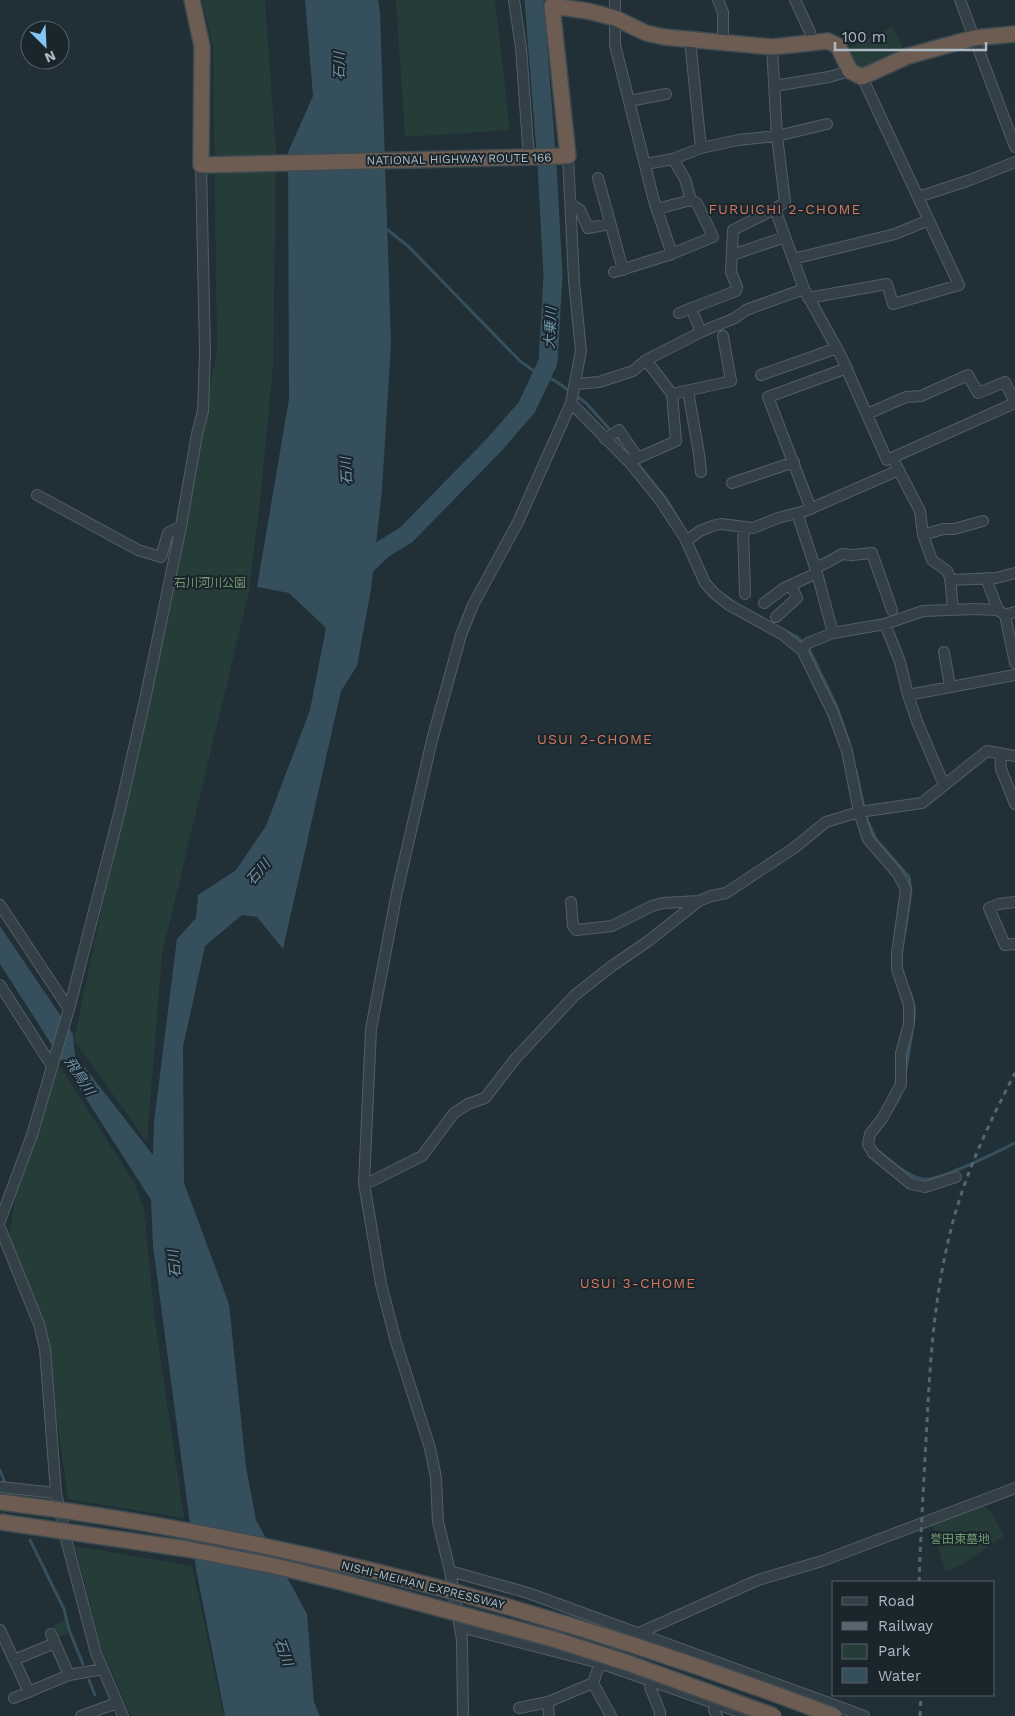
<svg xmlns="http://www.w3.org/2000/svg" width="1015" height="1716" viewBox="0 0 1015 1716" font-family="'Work Sans','Noto Sans JP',sans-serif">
	<rect width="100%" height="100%" fill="#212f37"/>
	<path fill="#263c38" d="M 202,0 L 265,0 L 276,152 L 273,367 L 261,492 L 249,592 L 162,954 L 147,1142 L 74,1040 L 217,352 L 213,47 Z
		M 396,0 L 495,0 L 510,130 L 405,137 Z
		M 893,27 L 906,54 L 862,73 L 855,69 L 844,50 Z
		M 57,1062 L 134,1182 L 144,1210 L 155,1321 L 184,1518 L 68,1499 L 56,1415 L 53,1379 L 45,1333 L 8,1240 L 17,1189 Z
		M 984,1506 L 990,1511 L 1004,1536 L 960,1566 L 945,1571 L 933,1526 Z
		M 75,1546 L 192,1566 L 224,1716 L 131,1716 L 102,1649 Z
		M 65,1620 L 68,1633 L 57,1638 L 52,1626 Z"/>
	<path fill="#354f5d" d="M 305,0 L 378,0 L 380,12 L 391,343 L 382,490 L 371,589 L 357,666 L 341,691 L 283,949 L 257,917 L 242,915 L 205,946 L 183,1047 L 184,1183 L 229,1304 L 246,1467 L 256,1520 L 307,1614 L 314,1702 L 320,1716 L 225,1716 L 196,1569 L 153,1246 L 151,1200 L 0,964 L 0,926 L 73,1034 L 75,1055 L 153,1155 L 154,1122 L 177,939 L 196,918 L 198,895 L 236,870 L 266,826 L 310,710 L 326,628 L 289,593 L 257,587 L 289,399 L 288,152 L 313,96 Z"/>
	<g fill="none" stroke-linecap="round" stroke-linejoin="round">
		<path stroke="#354f5d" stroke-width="3" d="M 384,227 L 408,246 L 520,361 L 541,376 L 554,380 L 586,403 L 622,443
			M 635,460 L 667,500 L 681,523
			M 721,593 L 738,605
			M 785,631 L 796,636 L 808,647 L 837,707 L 849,742
			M 856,770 L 866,817 L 876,839 L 909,877 L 911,891 L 905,932
			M 910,992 C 914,1003 916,1012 913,1024
			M 906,1069 L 912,1033
			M 888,1117 L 900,1096
			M 874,1147 C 886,1157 906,1176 922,1179 C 937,1183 998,1151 1015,1143
			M 0,1470 L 6,1486
			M 30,1540 L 64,1609 L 69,1630 L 83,1664
			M 89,1680 L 95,1695"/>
		<path stroke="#354f5d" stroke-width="19" d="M 357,574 L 383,549 L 406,535 L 494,445 L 527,407 L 548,362 L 553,276 L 547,164 L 534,0"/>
		<g stroke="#525e65" stroke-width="12">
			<path id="minor" d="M 514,0 L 521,48 L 529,158
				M 718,0 L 723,12 L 723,42
				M 795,0 L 810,32 L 812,43
				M 960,0 L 1015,147
				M 690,40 L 701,148
				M 772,47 L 777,136 L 785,202 L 775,209 L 804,289 L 841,356 L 887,460 L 1015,403
				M 774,86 L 829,77 L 850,71
				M 629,101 L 666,94
				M 673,159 L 685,179 L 691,200
				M 646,164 L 673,159 L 701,148 L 738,140 L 777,136 L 827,124
				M 598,178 L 623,270
				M 918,197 L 970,180 L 1015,162
				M 571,204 L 580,210 L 588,228 L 610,224
				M 657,209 L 691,200 L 697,203 L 713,237 L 676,252
				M 732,255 L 785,237
				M 793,259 L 895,234 L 929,220
				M 614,272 L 672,254 L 654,201 L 615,45 L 615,0
				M 808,298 L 887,284 L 893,304 L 959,285 L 862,77
				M 691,308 L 701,332
				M 679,313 L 736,291 L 737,287 L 731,272 L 733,230 L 775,209
				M 761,375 L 837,348
				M 576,384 L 599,382 L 633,371 L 646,360 L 701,332 L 735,318 L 746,310 L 804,289
				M 688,391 L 699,454 L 701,472
				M 672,394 L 731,381 L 723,336
				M 571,403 L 631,464 L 660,500 L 685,538 L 705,583 L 715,594 L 729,605 L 782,634 L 802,650 L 833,713 L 847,751 L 859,812 L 868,839 L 898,874 L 906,889 L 897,953 L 897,969 L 909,1005 L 909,1024 L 901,1053 L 901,1084 L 882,1119 L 870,1134 L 868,1144 L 873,1153 L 911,1184 L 925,1187 L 956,1177
				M 867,414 L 906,397 L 921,396 L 968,375 L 978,393 L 1005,382 L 1015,403
				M 605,439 L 619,430 L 638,458 L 676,441 L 672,394 L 646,360
				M 896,465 L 920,511 L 923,535 L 932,560 L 947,571 L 950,577 L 953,610
				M 732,483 L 794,462
				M 37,495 L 138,550 L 161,557 L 168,533 L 181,526
				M 811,509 L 768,397 L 847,368
				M 797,513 L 817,573 L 833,633
				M 743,527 L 745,594
				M 923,535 L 943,529 L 954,529 L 983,521
				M 686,541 L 700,531 L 712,526 L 721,524 L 753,528 L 778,518 L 805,511 L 899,470
				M 815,568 L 828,562 L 842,554 L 852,555 L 872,553 L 892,610
				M 986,578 L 998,610
				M 950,580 L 996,578 L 1015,573
				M 764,603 L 784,588 L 817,573
				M 1015,612 L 1005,615 L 1015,663
				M 776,617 L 797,598 L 791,585
				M 885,624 L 900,662 L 908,695 L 918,724 L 944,785
				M 802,650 L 808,643 L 833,633 L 885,624 L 923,611 L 975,609 L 998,610 L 1005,615
				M 944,652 L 950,686
				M 908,695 L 1015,675
				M 1000,753 L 1001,769 L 1015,804
				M 571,902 L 573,926 L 576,930 L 612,926 L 652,906 L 663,903 L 699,901
				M 1015,902 L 999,904 L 989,908 L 1005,945 L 1015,944
				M 0,905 L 69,1009
				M 0,985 L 52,1066
				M 364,1183 L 372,1181 L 422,1156 L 454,1113 L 468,1104 L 485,1098 L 516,1058 L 575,995 L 612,966 L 647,942 L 699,901 L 711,896 L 726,893 L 794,848 L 826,822 L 859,812 L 922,803 L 987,751 L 1015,756
				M 0,1221 L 32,1135 L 69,1009 L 120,810 L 146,695 L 181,526 L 197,434 L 203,411 L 205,352 L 201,165
				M 0,1228 L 39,1324 L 45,1349 L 56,1493 L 67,1543 L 96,1653 L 123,1716
				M 0,1487 L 56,1493
				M 450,1571 L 528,1593 L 864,1716
				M 460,1627 L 600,1663 L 751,1716
				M 0,1630 L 29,1692
				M 51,1634 L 69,1675
				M 14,1660 L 55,1643
				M 652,1681 L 650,1687 L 660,1712 L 660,1716
				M 14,1698 L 69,1675 L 103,1669
				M 548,1702 L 549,1716
				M 717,1704 L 714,1710 L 717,1716
				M 519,1708 L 548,1702 L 593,1683
				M 81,1716 L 117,1703
				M 463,1716 L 462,1640 L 450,1571 L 438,1522 L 436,1478 L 430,1448 L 396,1342 L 381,1284 L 364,1183 L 371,1029 L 397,892 L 432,740 L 461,635 L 473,605 L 518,522 L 571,403 L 581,351 L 574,281 L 568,156
				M 611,1716 L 593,1683 L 600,1663 L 639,1633 L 758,1580 L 822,1561 L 1015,1488"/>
		</g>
		<g stroke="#3f4b52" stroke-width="18">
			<path id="highway" d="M 192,0 L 202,46 L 201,165 L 568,156 L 552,6 L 588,11 L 615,18 L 646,33 L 664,37 L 772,47 L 828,41 L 838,46 L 850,71 L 862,77 L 908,56 L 974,38 L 1015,34"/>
		</g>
		<use href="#minor" stroke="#344047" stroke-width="10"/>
		<use href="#highway" stroke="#6d5c51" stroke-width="15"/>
		<path stroke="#56656e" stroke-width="3" stroke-dasharray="5 5" stroke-linecap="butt" d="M 919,1582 C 921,1529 924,1476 927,1423 C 930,1362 934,1302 948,1242 C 961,1182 987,1127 1015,1073
			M 920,1716 L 921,1695"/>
		<g stroke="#3f4b52" stroke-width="18" stroke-linecap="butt">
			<path id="highway-bridge" d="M 0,1502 C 287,1537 564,1613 834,1716
				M 0,1522 L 187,1549 L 275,1566 L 345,1583 L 553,1639 L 628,1663 L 774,1716"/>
		</g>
		<use href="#highway-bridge" stroke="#6d5c51" stroke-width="15"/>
	</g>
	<g text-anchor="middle" stroke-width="4" stroke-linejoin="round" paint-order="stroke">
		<g font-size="12" fill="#aebbc4" stroke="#1a252c">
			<text transform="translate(459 159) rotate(-1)" y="4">NATIONAL HIGHWAY ROUTE 166</text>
			<text transform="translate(423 1585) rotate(14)" y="4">NISHI-MEIHAN EXPRESSWAY</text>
		</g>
		<g font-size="12" fill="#6f9970" stroke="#1a252c">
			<text x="210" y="587">石川河川公園</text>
			<text x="960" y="1543">誉田東墓地</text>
		</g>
		<g font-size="14" font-style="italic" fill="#7094a7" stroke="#1a252c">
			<text transform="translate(339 66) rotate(-90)" y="5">石川</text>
			<text transform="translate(550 328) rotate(-87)" y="5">大乗川</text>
			<text transform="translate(346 471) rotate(-93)" y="5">石川</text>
			<text transform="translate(258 872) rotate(-49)" y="5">石川</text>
			<text transform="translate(80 1076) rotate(57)" y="5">飛鳥川</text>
			<text transform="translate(174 1264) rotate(-96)" y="5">石川</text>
			<text transform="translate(284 1652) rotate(70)" y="5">石川</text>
		</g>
		<g font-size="14" letter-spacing="1" fill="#d0775e" stroke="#1a252c">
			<text x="785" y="214">FURUICHI 2-CHOME</text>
			<text x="595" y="744">USUI 2-CHOME</text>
			<text x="638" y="1288">USUI 3-CHOME</text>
		</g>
	</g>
	<rect x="832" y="1581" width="162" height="115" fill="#1a252c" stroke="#556169"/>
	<rect x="842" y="1597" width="25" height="8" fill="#344047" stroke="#556169"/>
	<text x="878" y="1606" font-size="15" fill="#aebbc4">Road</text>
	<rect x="842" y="1622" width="25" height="8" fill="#56656e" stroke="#556169"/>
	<text x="878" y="1631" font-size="15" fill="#aebbc4">Railway</text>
	<rect x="842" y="1644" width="25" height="15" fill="#263c38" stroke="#556169"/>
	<text x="878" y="1656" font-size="15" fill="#aebbc4">Park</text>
	<rect x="842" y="1668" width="25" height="15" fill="#354f5d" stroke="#556169"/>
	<text x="878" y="1681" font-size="15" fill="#aebbc4">Water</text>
	<g transform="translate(45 45) rotate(156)"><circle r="24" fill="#1a252c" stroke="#556169"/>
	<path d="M0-4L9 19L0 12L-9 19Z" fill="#83c7f4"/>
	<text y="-8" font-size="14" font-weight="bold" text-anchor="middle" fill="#aebbc4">N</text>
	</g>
	<path d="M835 42v8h151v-8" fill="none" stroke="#aebbc4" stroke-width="2.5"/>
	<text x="842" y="42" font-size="15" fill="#aebbc4" stroke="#1a252c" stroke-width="4" paint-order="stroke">100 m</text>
</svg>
